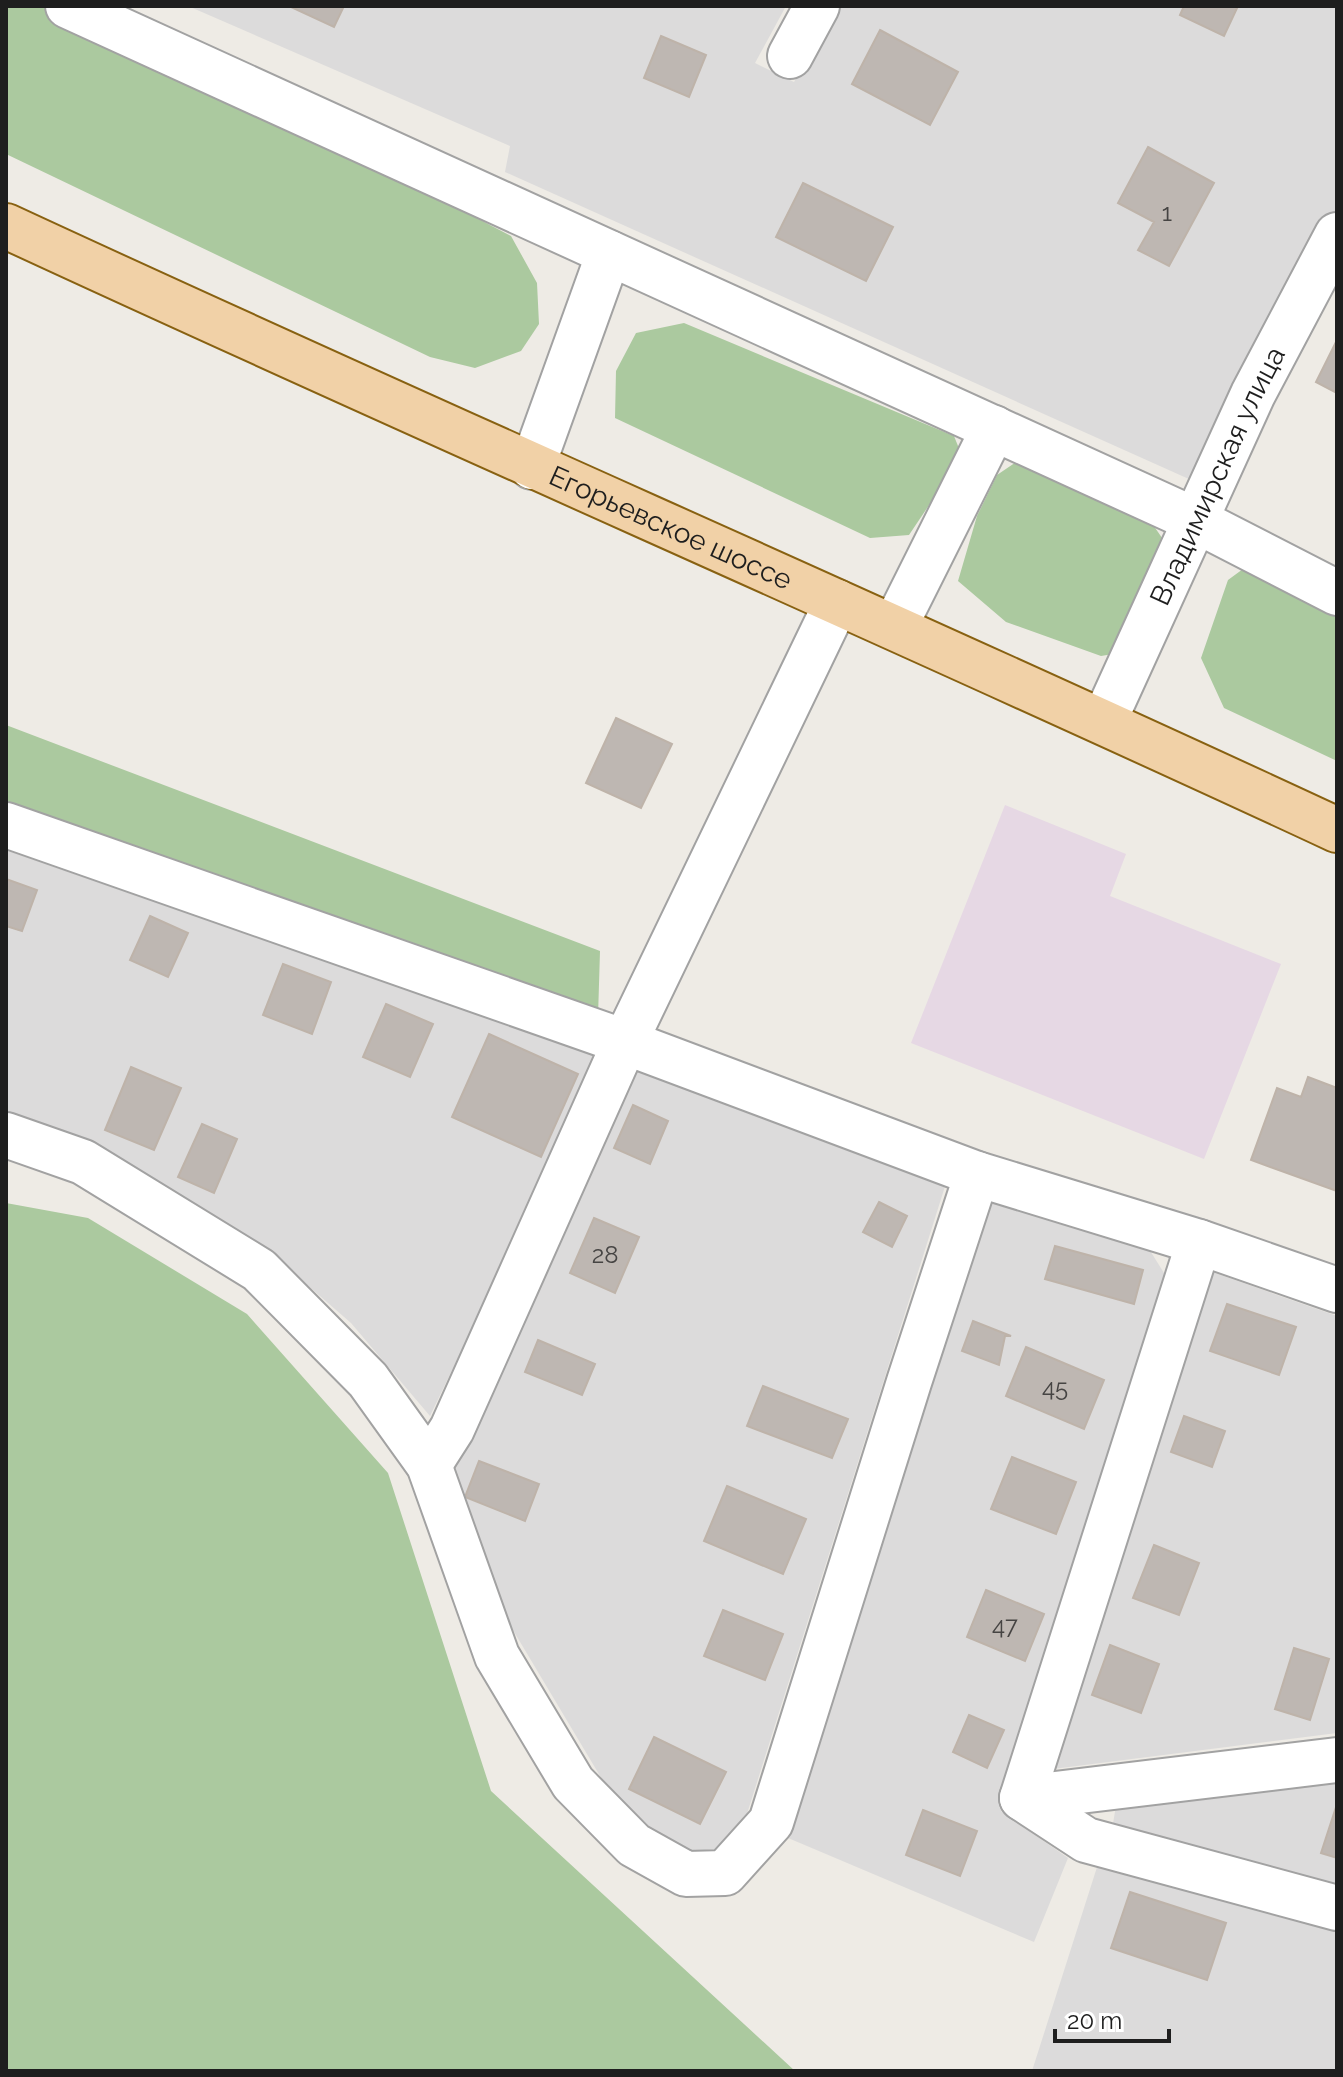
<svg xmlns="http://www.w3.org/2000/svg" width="1343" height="2077" viewBox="0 0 1343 2077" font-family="Raleway,sans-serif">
	<rect width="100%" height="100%" fill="#eeebe5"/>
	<path fill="#dcdbdb" d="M 188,6 L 786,6 L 755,63 L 794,82 L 836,6 L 1337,6 L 1337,218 L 1200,484 L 505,172 L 510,146 Z
		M 6,850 L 602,1058 L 430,1416 L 351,1323 L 267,1250 L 6,1117 Z
		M 636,1065 L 947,1180 L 746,1817 L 728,1853 L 693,1857 L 653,1839 L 612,1796 L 504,1615 L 452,1472 Z
		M 990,1199 L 1149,1249 L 1169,1281 L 1031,1708 L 1001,1811 L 1068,1858 L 1034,1942 L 781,1835 Z
		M 1212,1272 L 1337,1316 L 1337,1733 L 1045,1770 Z
		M 1337,1775 L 1337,1892 L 1112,1830 L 1117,1799 Z
		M 1098,1864 L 1337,1930 L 1337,2071 L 1032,2071 Z"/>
	<path fill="#e6d8e4" d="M 1005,805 L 1126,854 L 1110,896 L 1281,964 L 1204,1159 L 911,1043 Z"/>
	<path fill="#abc99f" d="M 6,6 L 53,6 L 158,51 L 511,236 L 537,283 L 539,324 L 521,351 L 475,368 L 430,357 L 6,154 Z
		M 684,323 L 954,436 L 962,456 L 909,535 L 870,538 L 615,418 L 616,371 L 636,333 Z
		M 1025,456 L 1147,516 L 1171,551 L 1131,651 L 1101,656 L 1006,622 L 958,581 L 977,516 L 997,475 Z
		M 1243,569 L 1337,604 L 1337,761 L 1224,708 L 1201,658 L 1228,580 Z
		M 6,725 L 600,951 L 598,1017 L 6,807 Z
		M 6,1203 L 88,1218 L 247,1314 L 388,1473 L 491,1791 L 795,2071 L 6,2071 Z"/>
	<path fill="#beb7b2" stroke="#beb3a9" stroke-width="2" d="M 289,6 L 344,6 L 334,27 Z
		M 1184,6 L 1238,6 L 1224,36 L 1180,15 Z
		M 880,30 L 958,72 L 930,125 L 852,84 Z
		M 661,36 L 706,55 L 689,97 L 644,78 Z
		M 1148,147 L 1214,183 L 1169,266 L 1138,250 L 1154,222 L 1118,203 Z
		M 803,183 L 893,227 L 866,281 L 776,237 Z
		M 1337,340 L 1337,393 L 1316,382 Z
		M 616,718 L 672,744 L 641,808 L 586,783 Z
		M 6,879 L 37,890 L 22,931 L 6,926 Z
		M 150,916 L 188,933 L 168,977 L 130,960 Z
		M 283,964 L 331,982 L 312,1034 L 263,1015 Z
		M 386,1004 L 433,1024 L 410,1077 L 363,1057 Z
		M 489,1034 L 578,1074 L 541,1157 L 452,1117 Z
		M 131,1067 L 181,1088 L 154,1150 L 105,1130 Z
		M 1308,1077 L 1337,1088 L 1337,1191 L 1251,1160 L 1277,1088 L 1301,1097 Z
		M 633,1105 L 668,1121 L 650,1164 L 614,1148 Z
		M 202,1124 L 237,1139 L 214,1193 L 178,1177 Z
		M 879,1202 L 907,1216 L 892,1247 L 863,1232 Z
		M 594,1218 L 639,1237 L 615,1293 L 570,1273 Z
		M 1055,1246 L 1143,1270 L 1134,1304 L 1045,1279 Z
		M 1227,1304 L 1296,1327 L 1279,1375 L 1210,1351 Z
		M 973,1321 L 1011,1336 L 1005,1336 L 999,1365 L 962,1351 Z
		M 538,1340 L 595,1364 L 582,1395 L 525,1372 Z
		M 1026,1347 L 1104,1380 L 1084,1429 L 1006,1396 Z
		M 763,1386 L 848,1419 L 832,1458 L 747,1426 Z
		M 1184,1416 L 1225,1431 L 1212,1467 L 1171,1452 Z
		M 1012,1457 L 1076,1482 L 1056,1534 L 991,1509 Z
		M 479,1461 L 539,1484 L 525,1521 L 465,1497 Z
		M 727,1486 L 806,1519 L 783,1574 L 704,1541 Z
		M 1154,1545 L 1199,1563 L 1179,1615 L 1133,1598 Z
		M 986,1590 L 1044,1614 L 1025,1661 L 967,1637 Z
		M 723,1610 L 783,1634 L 765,1680 L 704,1656 Z
		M 1110,1645 L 1159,1664 L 1141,1713 L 1092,1695 Z
		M 1294,1648 L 1329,1659 L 1310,1720 L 1275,1709 Z
		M 969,1715 L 1004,1730 L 987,1768 L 953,1752 Z
		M 654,1737 L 726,1772 L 700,1824 L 629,1789 Z
		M 1337,1804 L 1337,1858 L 1321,1853 Z
		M 923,1810 L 977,1831 L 960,1876 L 906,1855 Z
		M 1130,1892 L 1226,1923 L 1207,1980 L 1111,1948 Z"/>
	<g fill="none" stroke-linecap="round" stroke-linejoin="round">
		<g stroke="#a2a2a2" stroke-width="48">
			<g id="minor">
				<path d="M 68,6 L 1197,521 L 1337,593"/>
				<path d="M 790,56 L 817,6"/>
				<path d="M 532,467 L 609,253"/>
				<path d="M 895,626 L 994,428"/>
				<path id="s1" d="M 1104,721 L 1253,394 L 1337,235"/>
				<path d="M 6,825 L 625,1042 L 977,1174 L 1199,1242 L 1337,1290"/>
				<path d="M 6,1135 L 83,1162 L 259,1270 L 368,1380 L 429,1465 L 497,1656 L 573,1783 L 634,1845 L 686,1874 L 725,1873 L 771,1822 L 909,1382 L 977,1174"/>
				<path d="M 1199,1242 L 1022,1798 L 1086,1840 L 1337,1908"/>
				<path d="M 429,1465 L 452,1429 L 625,1042 L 837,602"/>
				<path d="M 1022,1798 L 1337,1760"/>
			</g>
		</g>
		<g stroke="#886111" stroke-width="48">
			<g id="major">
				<path id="s2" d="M 6,226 C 448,431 895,624 1337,830"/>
			</g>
		</g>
		<use href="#minor" stroke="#fff" stroke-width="44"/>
		<use href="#major" stroke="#f1d1a7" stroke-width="44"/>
	</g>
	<g text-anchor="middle" stroke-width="7" stroke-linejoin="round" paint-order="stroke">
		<g font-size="24" fill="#464443">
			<text x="1167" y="221">1</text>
			<text x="605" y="1263">28</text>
			<text x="1055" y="1396">45</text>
			<text x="1005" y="1634">47</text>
		</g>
		<g font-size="28" fill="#1e1e1e" stroke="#fff">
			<text dy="10" stroke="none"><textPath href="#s1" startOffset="270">Владимирская улица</textPath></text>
			<text dy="10" stroke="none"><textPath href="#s2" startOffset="730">Егорьевское шоссе</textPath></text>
		</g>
	</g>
	<rect width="1343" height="2077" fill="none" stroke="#1e1e1e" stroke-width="16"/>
	<path d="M1055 2029v12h114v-12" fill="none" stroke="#1e1e1e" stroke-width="4"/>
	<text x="1067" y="2029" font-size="24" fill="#1e1e1e" stroke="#ffffff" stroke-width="6" paint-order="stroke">20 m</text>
</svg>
